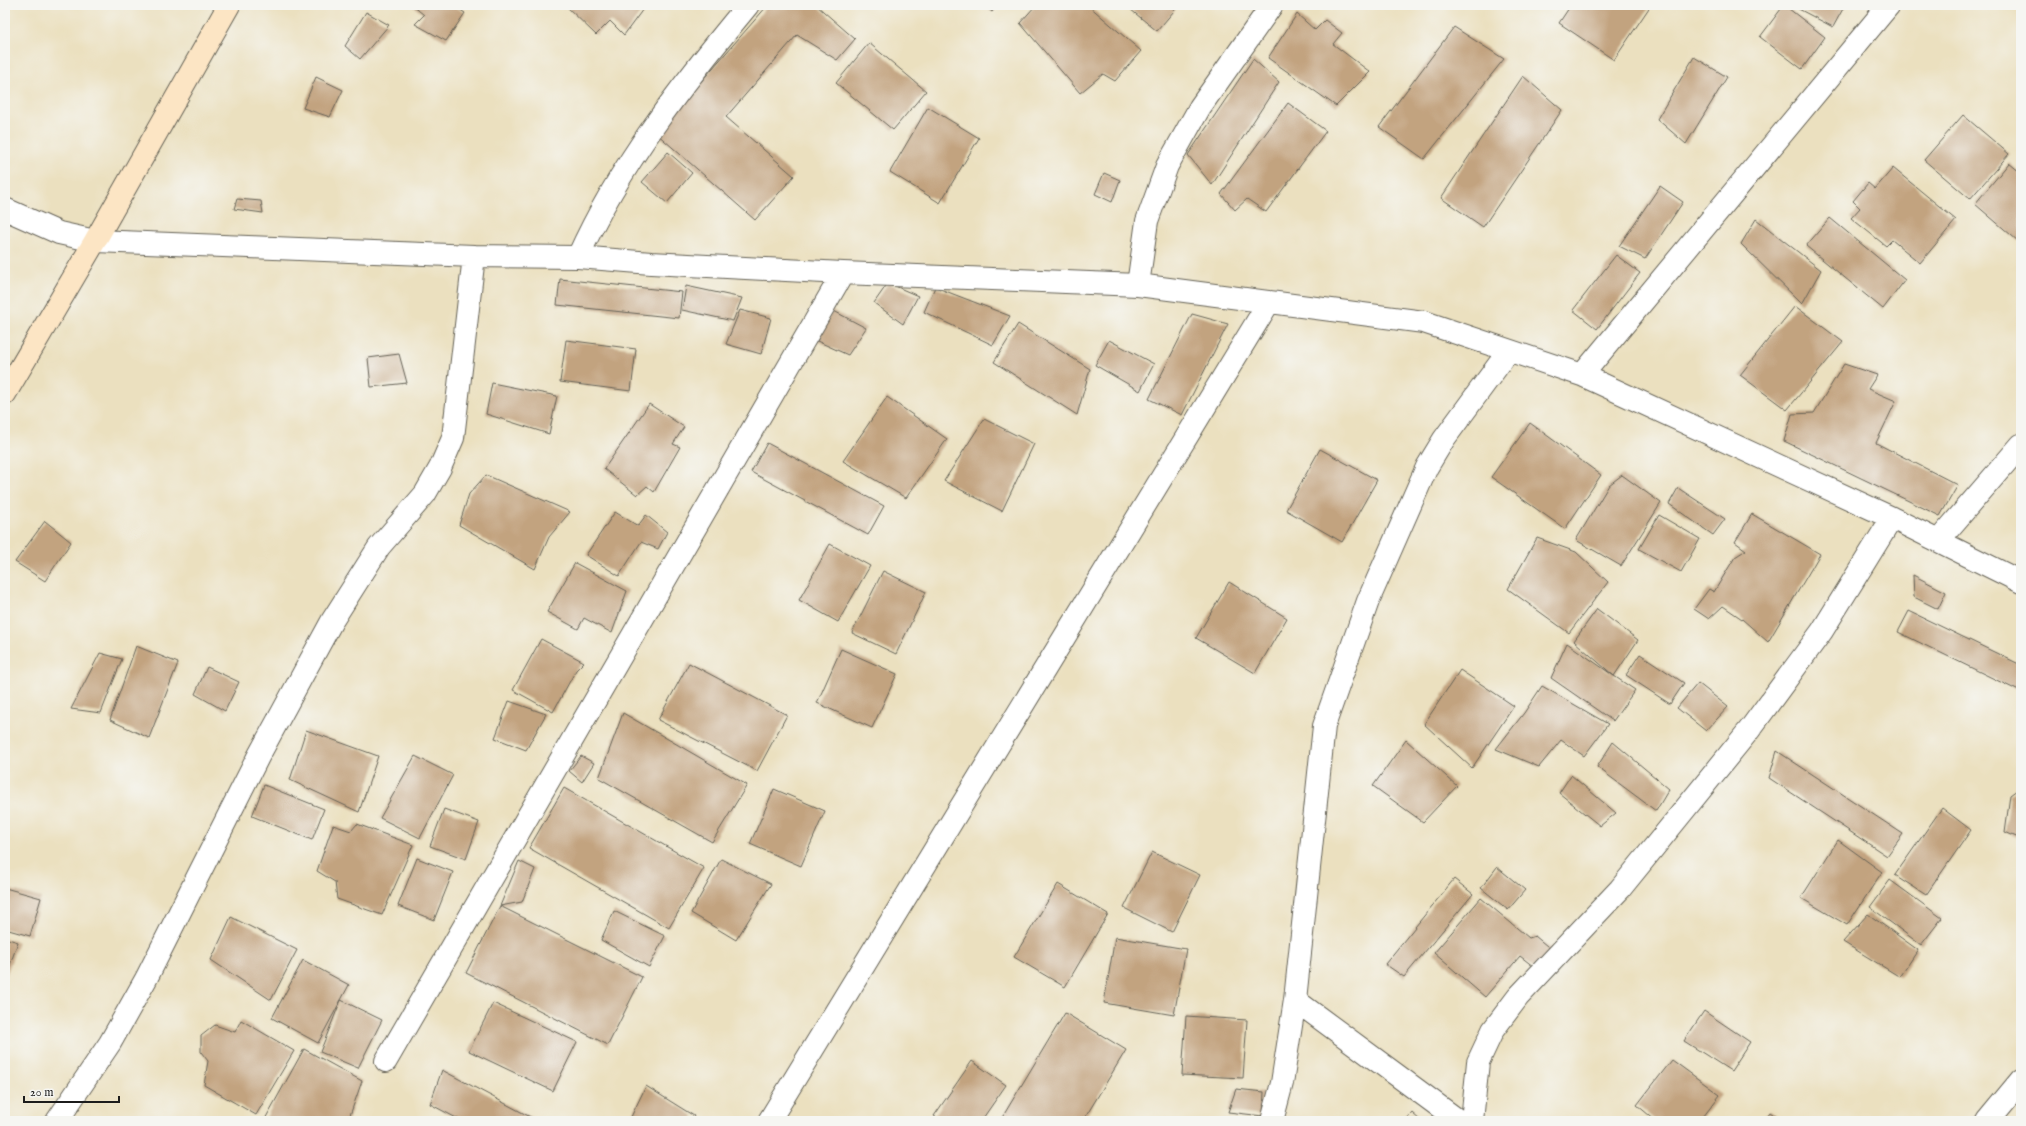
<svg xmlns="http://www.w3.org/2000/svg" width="2026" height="1126" viewBox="0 0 2026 1126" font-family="'IM FELL English',serif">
	<rect width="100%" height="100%" fill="#f6f6f2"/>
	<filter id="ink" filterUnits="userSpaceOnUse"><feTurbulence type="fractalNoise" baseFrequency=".025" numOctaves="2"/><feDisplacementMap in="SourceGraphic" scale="8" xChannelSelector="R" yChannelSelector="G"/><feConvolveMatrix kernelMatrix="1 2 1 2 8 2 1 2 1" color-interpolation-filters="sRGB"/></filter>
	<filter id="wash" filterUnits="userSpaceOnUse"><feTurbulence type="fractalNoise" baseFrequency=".012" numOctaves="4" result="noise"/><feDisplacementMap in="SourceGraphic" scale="16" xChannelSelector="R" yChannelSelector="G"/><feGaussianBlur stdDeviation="0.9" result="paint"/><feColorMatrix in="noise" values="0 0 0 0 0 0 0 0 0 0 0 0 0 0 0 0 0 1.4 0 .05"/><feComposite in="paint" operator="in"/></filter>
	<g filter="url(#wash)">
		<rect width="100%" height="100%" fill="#ebe0bf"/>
		<g id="blocks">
			<path fill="#c2a37f" d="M 412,5 L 453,5 L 465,13 L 446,41 L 415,24 L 424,15 Z
				M 565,5 L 646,5 L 624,35 L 610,21 L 596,35 Z
				M 768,5 L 816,5 L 855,39 L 837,60 L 797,35 L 726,117 L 794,176 L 755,220 L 656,133 Z
				M 984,5 L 998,5 L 992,12 Z
				M 1036,5 L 1088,5 L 1141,51 L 1115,81 L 1103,74 L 1080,93 L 1020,23 Z
				M 1125,5 L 1179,5 L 1157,31 Z
				M 1571,5 L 1651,5 L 1614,60 L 1559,23 Z
				M 1784,5 L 1825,37 L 1802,69 L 1760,37 Z
				M 1791,5 L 1845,5 L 1833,27 Z
				M 366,12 L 389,25 L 360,59 L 345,46 Z
				M 1297,14 L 1315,30 L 1325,20 L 1342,33 L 1333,44 L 1370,72 L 1336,106 L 1268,58 Z
				M 1454,27 L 1504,59 L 1424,159 L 1379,127 Z
				M 869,43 L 926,91 L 893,130 L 836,83 Z
				M 1694,57 L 1727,77 L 1686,144 L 1657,119 Z
				M 1253,59 L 1279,82 L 1212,185 L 1188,155 Z
				M 1523,76 L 1562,110 L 1483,227 L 1441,198 Z
				M 316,77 L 343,90 L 330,117 L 303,108 Z
				M 1288,103 L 1326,131 L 1266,212 L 1247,199 L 1235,210 L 1221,194 Z
				M 928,107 L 979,138 L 940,203 L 890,172 Z
				M 1963,115 L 2009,154 L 1970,199 L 1924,160 Z
				M 668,152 L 692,173 L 667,203 L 642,182 Z
				M 2009,163 L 2021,173 L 2021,237 L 2018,241 L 1975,204 Z
				M 1893,168 L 1956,220 L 1920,263 L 1892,240 L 1886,246 L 1851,218 L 1860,208 L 1853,201 L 1868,183 L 1875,189 Z
				M 1104,173 L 1120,180 L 1112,202 L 1095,194 Z
				M 1660,186 L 1683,202 L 1645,259 L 1619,246 Z
				M 237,199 L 261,201 L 263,213 L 234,209 Z
				M 1830,218 L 1905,280 L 1883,309 L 1806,246 Z
				M 1756,219 L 1821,270 L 1802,304 L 1741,244 Z
				M 1616,255 L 1640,273 L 1597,329 L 1573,310 Z
				M 560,279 L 682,292 L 679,318 L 557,305 Z
				M 888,283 L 918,296 L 903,324 L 874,303 Z
				M 686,286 L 742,298 L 733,321 L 682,310 Z
				M 935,287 L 1010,316 L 993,345 L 924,312 Z
				M 1795,306 L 1843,342 L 1787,410 L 1740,375 Z
				M 740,310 L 771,318 L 761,354 L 726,344 Z
				M 832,310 L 866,328 L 848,355 L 817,341 Z
				M 1192,314 L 1228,324 L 1182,415 L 1149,399 Z
				M 1018,324 L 1090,369 L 1077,415 L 994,362 Z
				M 566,340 L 636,349 L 631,391 L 560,382 Z
				M 1109,340 L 1154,364 L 1140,391 L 1095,365 Z
				M 399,354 L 407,383 L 371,387 L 368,358 Z
				M 1844,364 L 1877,375 L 1868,389 L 1896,401 L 1876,443 L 1958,485 L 1940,516 L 1784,441 L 1792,414 L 1814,413 Z
				M 492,383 L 557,396 L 549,434 L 486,414 Z
				M 887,397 L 947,439 L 906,498 L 843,461 Z
				M 649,404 L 684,427 L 673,444 L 680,447 L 654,492 L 647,486 L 637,495 L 604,469 Z
				M 984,419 L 1034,444 L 1002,511 L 944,481 Z
				M 1530,423 L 1601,475 L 1565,529 L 1491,477 Z
				M 767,443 L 884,506 L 868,535 L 751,472 Z
				M 1320,449 L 1377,480 L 1342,542 L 1286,510 Z
				M 486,475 L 570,512 L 549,537 L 535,569 L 459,525 L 469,494 Z
				M 1622,475 L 1661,503 L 1621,566 L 1576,540 L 1609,485 Z
				M 1678,488 L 1725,519 L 1713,535 L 1669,504 Z
				M 615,512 L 638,526 L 646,515 L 667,532 L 658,549 L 641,542 L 619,576 L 586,555 Z
				M 1752,514 L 1820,554 L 1768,642 L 1742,619 L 1723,606 L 1709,619 L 1694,609 L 1709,589 L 1714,592 L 1735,557 L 1746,550 L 1735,542 Z
				M 1659,515 L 1700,539 L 1681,572 L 1639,549 Z
				M 45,521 L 71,542 L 45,581 L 15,562 Z
				M 1537,538 L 1576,552 L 1608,582 L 1569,633 L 1508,589 Z
				M 830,544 L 870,566 L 838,622 L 799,600 Z
				M 575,563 L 627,591 L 612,633 L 584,618 L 578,629 L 547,612 Z
				M 883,571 L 926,592 L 896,654 L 852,633 Z
				M 1913,575 L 1946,592 L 1938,609 L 1914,597 Z
				M 1229,582 L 1287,618 L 1255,673 L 1196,638 Z
				M 1597,609 L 1638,640 L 1614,676 L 1635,690 L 1613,721 L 1551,678 L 1567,643 L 1614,676 L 1574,641 Z
				M 1909,611 L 2021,665 L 2021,692 L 1898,632 Z
				M 541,639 L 584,662 L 576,670 L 553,712 L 513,690 Z
				M 136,646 L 178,663 L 149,738 L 110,720 Z
				M 841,649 L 897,674 L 872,728 L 817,703 Z
				M 100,653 L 122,659 L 101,713 L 71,709 Z
				M 1640,654 L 1684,683 L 1670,704 L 1626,675 Z
				M 689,663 L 787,715 L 757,771 L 658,720 Z
				M 207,667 L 239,682 L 225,711 L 195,694 Z
				M 1460,670 L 1514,706 L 1472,768 L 1424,724 Z
				M 1698,683 L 1728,707 L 1706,731 L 1677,708 Z
				M 1542,686 L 1608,724 L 1584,756 L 1561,740 L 1539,767 L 1496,749 L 1524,713 Z
				M 509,701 L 546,714 L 526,750 L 495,738 Z
				M 623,713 L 747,785 L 712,842 L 599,778 Z
				M 306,730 L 378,756 L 359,812 L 290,780 Z
				M 1406,740 L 1457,786 L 1423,822 L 1373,786 Z
				M 1613,742 L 1669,789 L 1656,811 L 1597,767 Z
				M 1777,751 L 1903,834 L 1887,856 L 1769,778 Z
				M 415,756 L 453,775 L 420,838 L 380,818 Z
				M 581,756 L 594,763 L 582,782 L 569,771 Z
				M 1571,775 L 1616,813 L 1600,826 L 1559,793 Z
				M 264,785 L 324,809 L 312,840 L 252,816 Z
				M 2021,787 L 2021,839 L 2005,832 L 2010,795 Z
				M 564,788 L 704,868 L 669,928 L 529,848 Z
				M 774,789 L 825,811 L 801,866 L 750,844 Z
				M 1942,808 L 1971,830 L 1926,895 L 1895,875 Z
				M 444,809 L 479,822 L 466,859 L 430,846 Z
				M 357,824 L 413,845 L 382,915 L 337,899 L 335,882 L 317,871 L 333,825 L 351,831 Z
				M 1838,840 L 1882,872 L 1847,925 L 1801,898 Z
				M 1152,852 L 1200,875 L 1172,932 L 1124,908 Z
				M 417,858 L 453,872 L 434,920 L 398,906 Z
				M 721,859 L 771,884 L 736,940 L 691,913 Z
				M 519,861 L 535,869 L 522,902 L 500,906 Z
				M 1497,867 L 1525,890 L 1508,910 L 1481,888 Z
				M 1454,879 L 1473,894 L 1404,977 L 1385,964 Z
				M 1890,880 L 1942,918 L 1921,945 L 1870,907 Z
				M 1058,884 L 1108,914 L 1065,987 L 1014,957 Z
				M 5,888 L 41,898 L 30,936 L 5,929 Z
				M 1481,898 L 1529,938 L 1535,936 L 1553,951 L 1538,970 L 1520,956 L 1485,997 L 1434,953 Z
				M 500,906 L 642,977 L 608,1045 L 466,973 Z
				M 614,911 L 665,936 L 649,967 L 601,940 Z
				M 1868,914 L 1918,950 L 1900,977 L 1843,942 Z
				M 231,917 L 297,950 L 271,1000 L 211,960 Z
				M 1115,937 L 1186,949 L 1174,1015 L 1104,1003 Z
				M 5,938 L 18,942 L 5,979 Z
				M 303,960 L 349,985 L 318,1043 L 272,1018 Z
				M 341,1000 L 382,1020 L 358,1068 L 320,1052 Z
				M 493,1003 L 577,1042 L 553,1091 L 469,1051 Z
				M 1704,1011 L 1750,1042 L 1731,1071 L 1684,1041 Z
				M 1065,1013 L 1126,1050 L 1083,1121 L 1000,1121 Z
				M 1186,1016 L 1247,1020 L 1243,1078 L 1182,1075 Z
				M 241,1020 L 294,1051 L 256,1115 L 204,1085 L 208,1061 L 201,1052 L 201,1036 L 215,1025 L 235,1032 Z
				M 304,1049 L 362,1081 L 348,1121 L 264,1121 Z
				M 1672,1060 L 1720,1095 L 1700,1121 L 1656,1121 L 1637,1105 Z
				M 972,1061 L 1006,1085 L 981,1121 L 942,1121 L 934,1116 Z
				M 442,1070 L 538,1121 L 462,1121 L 430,1104 Z
				M 646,1086 L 694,1116 L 691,1121 L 629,1121 Z
				M 1236,1089 L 1264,1092 L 1263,1116 L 1228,1112 Z
				M 1770,1112 L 1783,1121 L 1763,1121 Z
				M 1412,1113 L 1421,1121 L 1405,1121 Z"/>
		</g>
	</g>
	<g filter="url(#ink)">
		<use href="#blocks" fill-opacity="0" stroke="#646155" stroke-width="1"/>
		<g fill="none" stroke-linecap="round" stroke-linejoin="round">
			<g stroke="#646155" stroke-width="24">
				<path id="minor" d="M 5,209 L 59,233 L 95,241 L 474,256 L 578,257 L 651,263 L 843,273 L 1138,285 L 1424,322 L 1582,375 L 1892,518 L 2021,582
					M 578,257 C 619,165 684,82 748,5
					M 1138,285 L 1147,221 L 1167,166 L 1200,107 L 1272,5
					M 1582,375 L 1889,5
					M 1939,540 L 2021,445
					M 386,1061 L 843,273
					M 57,1121 L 110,1043 L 146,979 L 258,757 L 332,621 L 379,547 L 425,494 L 440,468 L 453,438 L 474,256
					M 769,1121 L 1269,302
					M 1272,1121 L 1282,1083 L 1295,1000
					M 1459,1121 L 1295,1000 L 1324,726 L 1368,601 L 1427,467 L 1444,439 L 1508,352
					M 1472,1121 L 1478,1062 L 1493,1030 L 1518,997 L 1620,889 L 1750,729 L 1822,631 L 1892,518
					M 1987,1121 L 2021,1080"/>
			</g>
			<g stroke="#646155" stroke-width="24">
				<path id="secondary" d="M 5,394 L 95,241 L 229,5"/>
			</g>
			<use href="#minor" stroke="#fff" stroke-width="22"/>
			<use href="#secondary" stroke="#fce5c4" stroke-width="22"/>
		</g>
	</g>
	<rect width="2026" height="1126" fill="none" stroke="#f6f6f2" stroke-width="20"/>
	<path d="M24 1096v6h95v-6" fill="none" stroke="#1c1c1c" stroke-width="2"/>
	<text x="30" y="1096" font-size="12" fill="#1c1c1c" stroke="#f6f6f2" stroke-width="3" paint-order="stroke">20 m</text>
</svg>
